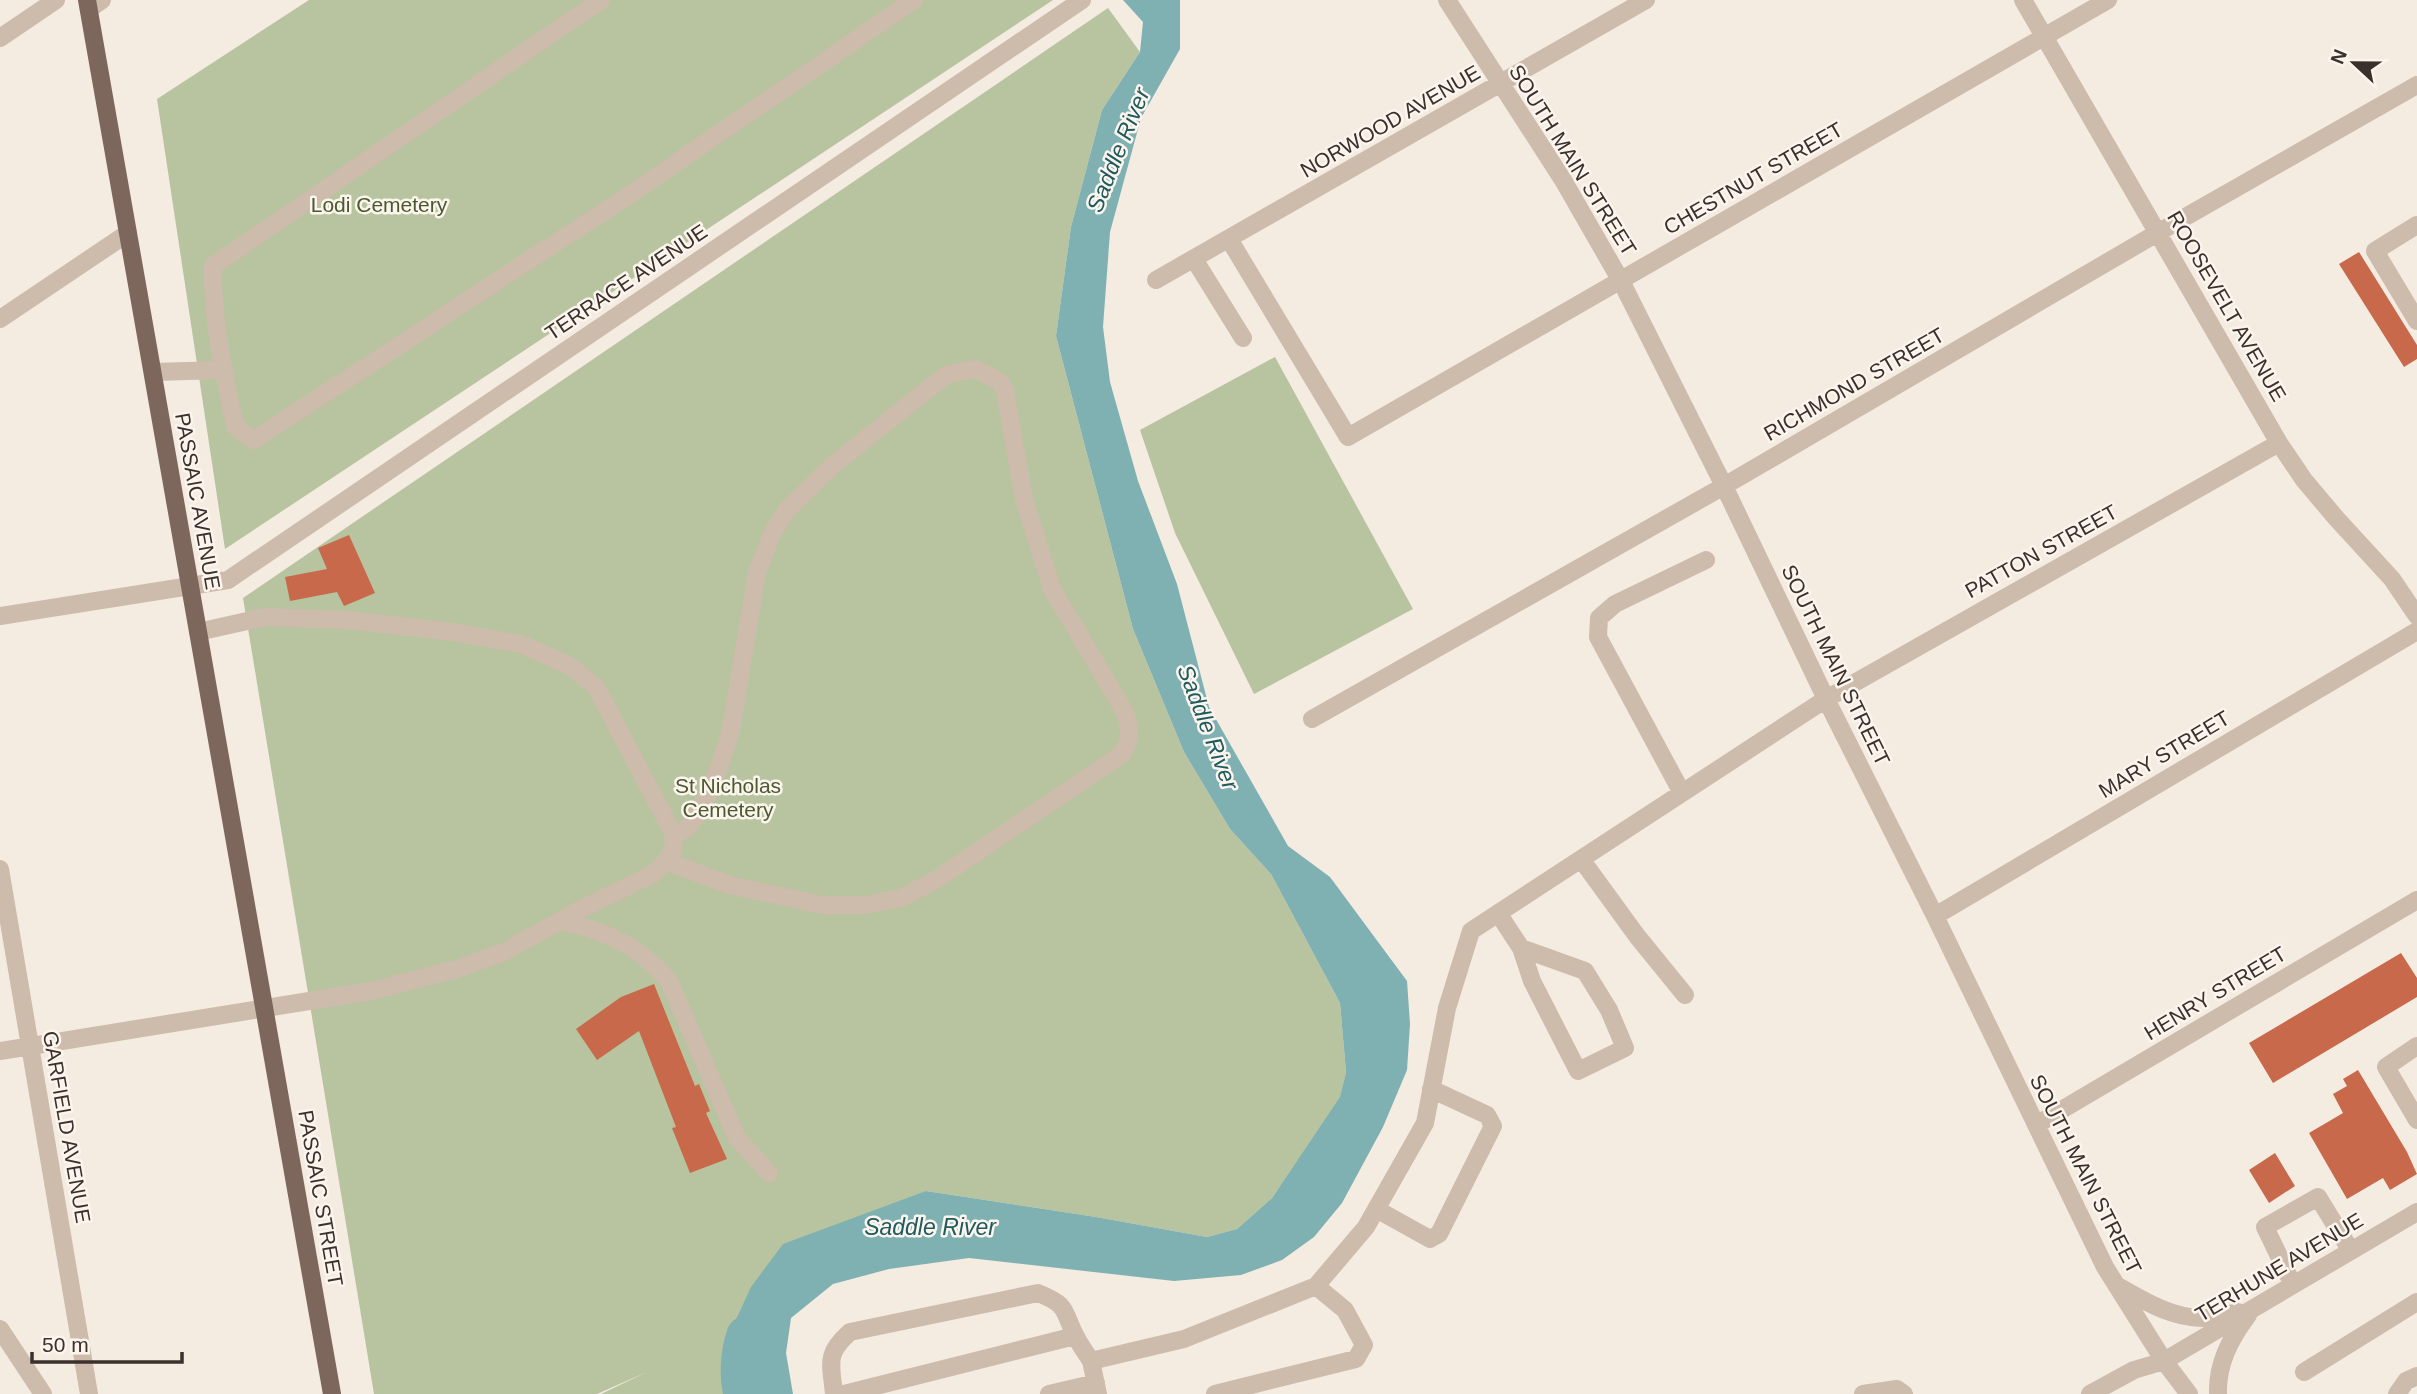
<svg xmlns="http://www.w3.org/2000/svg" width="2417" height="1394" viewBox="0 0 2417 1394" font-family="Arial,sans-serif">
  <style>
    .green { fill: #b8c4a0 }
    .water { fill: #7fb0b2 }
    .lines { fill: none; stroke-linecap: round; stroke-linejoin: round }
    .river { stroke: #7fb0b2; stroke-width: 37 }
    .building { fill: #c8694b }
    .minor { stroke: #cdbbac; stroke-width: 18 }
    .major { stroke: #7d675c; stroke-width: 18 }
    .labels { text-anchor: middle; dominant-baseline: central; stroke-width: 5; stroke-linejoin: round; paint-order: stroke }
    .street-label { font-size: 21px; fill: #3b302b; stroke: #fbf5ee }
    .park-label { font-size: 21px; fill: #4a5a2e; stroke: #fbf5ee }
    .water-label { font-size: 23px; font-style: italic; fill: #1f5a5e; stroke: #fbf5ee }
  </style>
  <rect width="100%" height="100%" fill="#f4ebe1"/>
  <path class="green" d="M309,0H1053L225,549L157,99Z
    M1108,8L1140,52L1102,110L1071,227L1056,336L1133,629L1184,752L1230,829L1271,874L1340,1003L1346,1072L1340,1098L1272,1198L1237,1229L1207,1237L1096,1217L926,1191L729,1335L742,1394H601L647,1372L597,1394H374L243,598Z
    M1275,357L1413,609L1254,694L1175,533L1140,430Z"/>
  <path class="water" d="M1123,0H1180V49L1141,118L1110,232L1103,327L1110,382L1138,481L1177,584L1209,707L1288,846L1330,877L1407,981L1410,1024L1407,1070L1383,1127L1342,1203L1314,1237L1282,1260L1241,1275L1174,1281L969,1258L889,1269L833,1284L791,1318L786,1353L793,1394H742L729,1335L751,1287L783,1244L926,1191L1096,1217L1207,1237L1237,1229L1272,1198L1340,1097L1346,1072L1340,1003L1271,874L1230,829L1184,752L1133,629L1056,336L1071,227L1102,110L1140,52L1143,22Z"/>
  <g class="lines">
    <path class="river" d="M742,1394C737,1376 739,1352 745,1335"/>
  </g>
  <path class="building" d="M2359,252L2417,345V359L2404,367L2339,264Z
    M349,535L375,593L344,606L337,592L290,601L285,577L327,569L318,548Z
    M2401,953L2417,978V997L2273,1083L2249,1043Z
    M654,984L695,1086L699,1084L710,1111L706,1113L727,1159L690,1173L672,1128L676,1127L639,1031L597,1060L576,1029L621,997Z
    M2358,1070L2407,1152L2417,1174L2390,1190L2383,1178L2347,1199L2309,1133L2343,1113L2333,1094L2347,1086L2343,1079Z
    M2275,1153L2295,1186L2269,1203L2249,1170Z"/>
  <g class="lines">
    <path class="minor" d="M601,0L213,266C212,320 224,374 235,426L254,440L635,191L914,0
      M1447,0L1563,180L1621,281L1724,486L1826,699L1935,916L2105,1267L2164,1361L2189,1394
      M2023,0L2279,443L2304,480L2336,518L2392,579L2417,616
      M89,9L102,0
      M0,38L56,0
      M2417,225L2375,251L2417,321
      M1229,239L1348,437L2108,0
      M1194,259L1243,338
      M1156,280L1646,0
      M0,319L128,233
      M153,372L223,370
      M0,616L228,580L1082,0
      M1312,719L1724,486L2159,232L2417,85
      M1682,793L1598,637L1599,618L1615,604L1706,560
      M1581,859L1637,936L1685,995
      M666,861L729,885L822,905H865L901,898L939,878L1122,754C1131,739 1130,731 1126,714L1052,589L1024,499L1005,391L1000,382L976,369L948,374L933,385L833,465L787,510L773,532L757,572L731,730C724,756 706,807 688,827C685,830 678,833 674,835
      M0,869L89,1394
      M1498,913L1521,948L1532,981L1578,1071L1625,1048L1609,1010L1585,971L1521,948
      M1935,916L2417,631
      M560,921C604,930 639,946 669,981L737,1138L769,1173
      M2417,1046L2386,1067L2417,1120
      M0,1051L371,991L456,969L504,952L583,908L653,874L666,861L673,850L674,835L596,687L570,666L521,644L453,632L348,620L265,617L198,632
      M2036,1125L2417,900
      M1376,1209L1430,1239L1439,1234L1493,1126L1487,1115L1431,1089
      M2116,1285C2142,1300 2173,1319 2205,1318C2215,1318 2227,1314 2238,1312
      M2293,1285L2265,1227L2318,1197L2351,1251
      M0,1329L43,1394
      M2304,1372L2417,1302
      M834,1394C831,1363 825,1354 850,1332L1038,1293C1070,1306 1062,1310 1076,1337C1080,1345 1086,1353 1091,1361
      M844,1394L1075,1336
      M1049,1394L1096,1383
      M1098,1394L1091,1361L1184,1339L1316,1286L1366,1227L1425,1123L1447,1008L1471,931L1826,699L2279,443
      M1215,1394L1356,1359L1364,1345L1345,1310L1316,1286
      M1863,1394L1897,1389L1904,1394
      M2090,1394L2134,1370L2164,1361L2417,1212
      M2218,1394C2217,1364 2230,1339 2248,1315
      M2397,1394L2406,1381L2417,1376"/>
    <path class="major" d="M87,0L332,1394"/>
  </g>
  <g class="labels">
    <g class="street-label">
      <text transform="translate(1390 121) rotate(-30)">NORWOOD AVENUE</text>
      <text transform="translate(1573 160) rotate(58)">SOUTH MAIN STREET</text>
      <text transform="translate(1753 178) rotate(-30)">CHESTNUT STREET</text>
      <text transform="translate(626 282) rotate(-34)">TERRACE AVENUE</text>
      <text transform="translate(2227 306) rotate(60)">ROOSEVELT AVENUE</text>
      <text transform="translate(1854 384) rotate(-30)">RICHMOND STREET</text>
      <text transform="translate(198 501) rotate(80)">PASSAIC AVENUE</text>
      <text transform="translate(2041 551) rotate(-29)">PATTON STREET</text>
      <text transform="translate(1836 665) rotate(64)">SOUTH MAIN STREET</text>
      <text transform="translate(2164 754) rotate(-31)">MARY STREET</text>
      <text transform="translate(2215 993) rotate(-31)">HENRY STREET</text>
      <text transform="translate(67 1127) rotate(80)">GARFIELD AVENUE</text>
      <text transform="translate(2086 1174) rotate(63)">SOUTH MAIN STREET</text>
      <text transform="translate(321 1198) rotate(80)">PASSAIC STREET</text>
      <text transform="translate(2279 1267) rotate(-31)">TERHUNE AVENUE</text>
    </g>
    <g class="park-label">
      <text x="379" y="204">Lodi Cemetery</text>
      <text x="728" y="785">St Nicholas<tspan x="728" dy="24">Cemetery</tspan></text>
    </g>
    <g class="water-label">
      <text transform="translate(1118 150) rotate(-68)">Saddle River</text>
      <text transform="translate(1208 727) rotate(69)">Saddle River</text>
      <text x="930" y="1227">Saddle River</text>
    </g>
  </g>
  <g transform="translate(2354 63) rotate(292)" stroke="#fbf5ee" stroke-width="5" paint-order="stroke">
  <path d="M0-5L12 26L0 18L-12 26Z" fill="#3b302b"/>
  <text y="-10" font-size="19" font-weight="bold" text-anchor="middle" fill="#3b302b">N</text>
  </g>
  <path d="M32 1352v10h150v-10" fill="none" stroke="#3b302b" stroke-width="3.5"/>
  <text x="42" y="1352" font-size="21" fill="#3b302b" stroke="#fbf5ee" stroke-width="5" paint-order="stroke">50 m</text>
</svg>
